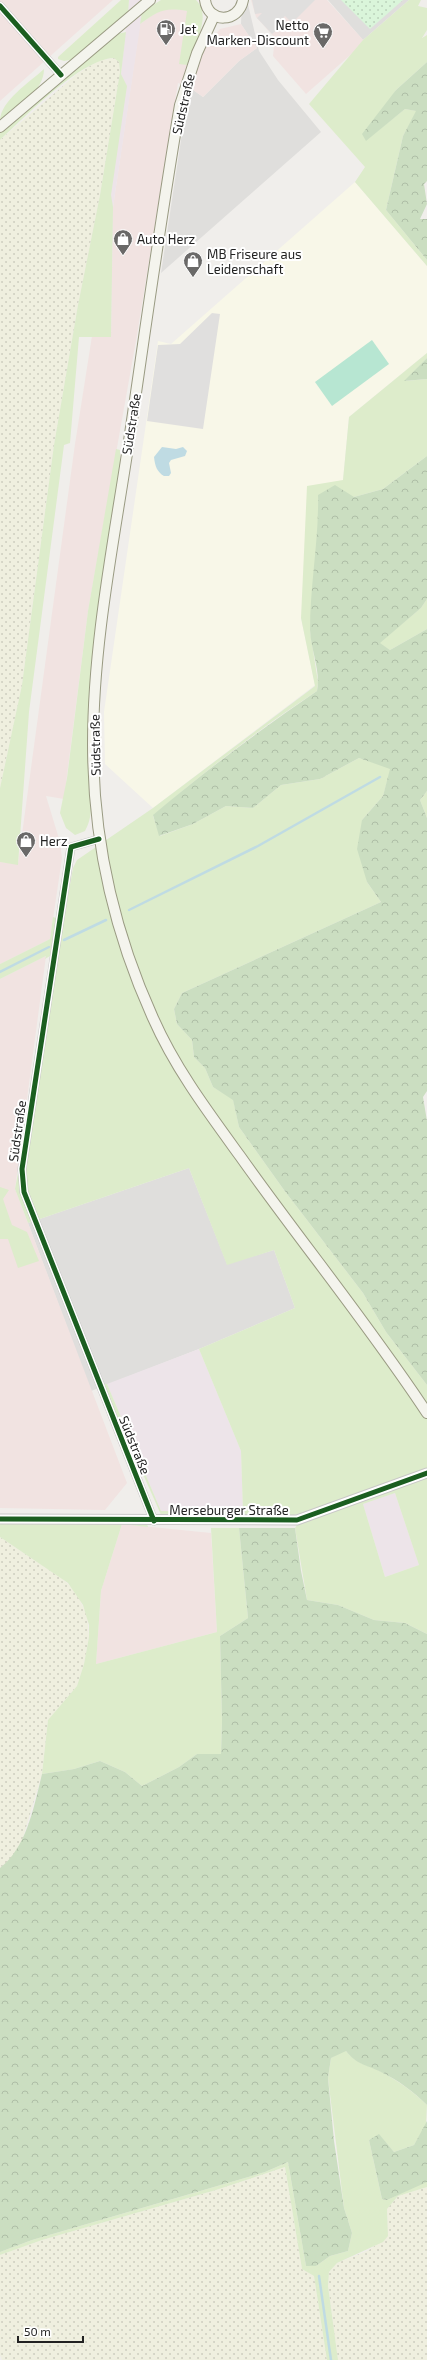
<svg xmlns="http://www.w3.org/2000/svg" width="427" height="2360" viewBox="0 0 427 2360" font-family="'Exo 2',sans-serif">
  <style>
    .residential { fill: #dfdedc }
    .commercial { fill: #f1e3e1 }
    .industrial { fill: #ede4e9 }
    .education { fill: #f8f7e8 }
    .farmland { fill: url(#farmland-dots) }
    .grass { fill: #ddeccb; fill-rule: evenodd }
    .forest { fill: url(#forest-crowns) }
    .park { fill: url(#park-dots) }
    .pitch { fill: #b7e6d2 }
    .parking { fill: #e0dfde }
    .water { fill: #bfdbe3 }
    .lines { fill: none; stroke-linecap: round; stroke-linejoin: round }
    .stream { stroke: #bfdbe3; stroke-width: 2.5 }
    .minor-casing { stroke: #c9c8c7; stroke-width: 9 }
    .tertiary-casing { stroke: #c9c8c7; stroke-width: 11 }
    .secondary-casing { stroke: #999a82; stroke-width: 12 }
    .minor { stroke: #fdfcfc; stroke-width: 7 }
    .tertiary { stroke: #fdfcfc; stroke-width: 9 }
    .secondary { stroke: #f4f4ed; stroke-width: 10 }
    .cycleway-casing { stroke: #fff; stroke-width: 8 }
    .cycleway { stroke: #1b5e20; stroke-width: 5 }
    .labels { text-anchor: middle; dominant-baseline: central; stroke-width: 4; stroke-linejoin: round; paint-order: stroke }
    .poi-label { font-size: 13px; fill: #222; stroke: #fff; text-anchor: start }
    .street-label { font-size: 13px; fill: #222; stroke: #fff }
  </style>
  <defs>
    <pattern id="farmland-dots" width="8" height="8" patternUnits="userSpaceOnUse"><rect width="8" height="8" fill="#efefdf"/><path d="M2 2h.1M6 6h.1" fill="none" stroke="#cdcdbf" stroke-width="1.8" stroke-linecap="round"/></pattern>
    <pattern id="forest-crowns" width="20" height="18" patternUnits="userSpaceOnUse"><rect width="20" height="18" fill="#cbdec1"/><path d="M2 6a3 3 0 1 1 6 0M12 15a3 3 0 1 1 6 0" fill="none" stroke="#aebea6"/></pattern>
    <pattern id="park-dots" width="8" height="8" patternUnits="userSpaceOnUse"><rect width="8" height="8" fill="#daf5da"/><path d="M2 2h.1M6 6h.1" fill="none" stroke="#bbd2bb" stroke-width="1.8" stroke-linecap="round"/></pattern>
  </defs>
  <rect width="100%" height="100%" fill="#f0eeeb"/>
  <path class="residential" d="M242,0H247L259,51L278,80L321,132L161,273L189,87L203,97L239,61L257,48L241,24Z
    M328,0H409L363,40Z
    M189,1168L227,1264L274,1250L295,1308L199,1349L91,1391L28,1223Z"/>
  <path class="commercial" d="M0,0H113L0,101Z
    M251,0H327L365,42L306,94L273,56L275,38L256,17Z
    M171,8L187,11L193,24L214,36L220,29L241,24L257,48L239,61L203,97L189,87L178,83L137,335L88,611L64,799L46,796L60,842L62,858L50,939L0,964V862L18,864L75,444L92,336L111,337L113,207L140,24L161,9Z
    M46,956L15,1189L127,1483L105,1510L0,1508V979Z
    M122,1524L211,1533L217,1632L96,1664L101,1591Z"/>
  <path class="industrial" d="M129,0H144L113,207L111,337L102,198L121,74Z
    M199,1349L241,1451L243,1512L161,1511L107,1384Z
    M395,1493L419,1565L385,1577L363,1504Z"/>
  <path class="education" d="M355,182L427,266V353L349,417L343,480L301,618L315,685L153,808L105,764L104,712L158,341L171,344Z"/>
  <path class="farmland" d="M114,58L119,62L120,72L100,195L78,305L54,445L22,685L0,788V140L77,74L98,61Z
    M0,1537L61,1578L74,1589L87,1614L89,1637L84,1664L77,1686L48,1720L42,1774L22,1841L14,1856L0,1868Z
    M285,2167L302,2269L314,2276L327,2360H2L0,2355V2255L42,2240L216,2190Z
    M427,2187V2360H338L328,2286L329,2272L337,2263L369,2250L388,2236L387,2209L398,2196Z"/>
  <path class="grass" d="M121,0H129L128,14L75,59L64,61L58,59V57Z
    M161,0H196C213,16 193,47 187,65L179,64L187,11C163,7 159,11 140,24L142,12Z
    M409,0H421L418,6L427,8V30L422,38L427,35V62L396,90L366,140L405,109L417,111L403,136L386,210L427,260V266L355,182L365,167L309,104L363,40Z
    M126,32L121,74L127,86L111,195L113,207L111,337H79L70,443L64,445L29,712L18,865L0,862V788L22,685L54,445L78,305L100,195L120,72L119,62L114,58C81,59 25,117 0,140V133L117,34Z
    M44,69C44,92 16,108 0,121C0,101 30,82 44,69Z
    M427,353V358L405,381L427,379V456L383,489L354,497L318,495L319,530L310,631L318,682L317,691C259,729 205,771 153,816L160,836L193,824L226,806L253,808L281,785L320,779L359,758L391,768L383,796L362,820L367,882L381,902L182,993L174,1009L177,1024L192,1040L194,1057L205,1068L213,1087L233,1099L239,1127L284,1190L363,1293L386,1332L427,1385V1634L405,1623L374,1620L338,1605L307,1600L295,1528L305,1512L287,1517H162L103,1384H107L161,1511L243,1512L241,1451L199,1349L295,1308L274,1250L227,1265L189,1168L28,1223L15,1189L73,868L77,860L153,808L315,686L301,618L307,486L343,480L349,417ZM395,1493L419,1565L385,1577L363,1504Z
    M116,449L120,450V466C105,564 88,660 88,759C88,781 97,811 85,831L75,835L66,828L60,813L67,778L88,611Z
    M427,599V629L390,650L379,643L421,608Z
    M427,791V818L420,800Z
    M53,917L56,918L50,956L45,959L46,956L0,979V964L50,939Z
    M0,1187L9,1190L3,1199L12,1225L27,1232L39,1261L18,1268L8,1239H0Z
    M0,1522H122L147,1524L148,1527L122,1524L101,1591L96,1664L217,1632L211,1528H239L248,1618L220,1636L222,1721L221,1754H197L179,1767L142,1786L125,1772L100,1761L74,1769L42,1774L48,1720L77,1686L84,1664L89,1637V1625L83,1605L68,1583L0,1537Z
    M345,2050C359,2066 365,2063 382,2072C398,2081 414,2092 427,2105L426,2125L414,2145L394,2152L379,2135L369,2140L382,2199L387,2200L424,2182H427V2187L398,2196L387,2209L388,2236L383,2242L337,2263L329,2272L328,2286L338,2360H327L314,2276L302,2269L285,2167L216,2190L42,2240L0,2255V2252L32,2240L265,2172L288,2162L306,2266H316L330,2256L348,2251L352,2233L344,2208L328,2078L331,2058Z"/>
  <path class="forest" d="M427,62V181L424,184L427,204L420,219H427V260L386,210L403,136L416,111L405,109L366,141L362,134L396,90Z
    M427,358V379L404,381Z
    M427,456V599L421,608L380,643L390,650L427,629V791L420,800L427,818V1091L423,1097L427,1121V1385L386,1332L363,1293L284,1190L239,1127L233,1100L213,1087L205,1068L194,1057L192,1040L177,1024L174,1009L182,993L381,902L367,882L357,849L362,820L383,796L390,769L359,758L320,779L281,785L253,808L226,806L193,824L159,836L153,815C205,771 260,730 317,691C321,671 311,651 310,630C310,585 319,540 318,495L335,485L354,497L383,489Z
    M239,1528H295L301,1571L307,1600L338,1605L374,1620L405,1623L427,1634V2105C414,2092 398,2080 381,2072C365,2064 357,2065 346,2051L331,2058L328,2078L334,2141L344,2208L352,2233L348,2251L330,2256L316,2266H306L288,2162L265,2172L32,2240L0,2252V1868C27,1847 34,1806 42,1774L74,1769L100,1761L125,1772L142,1786L179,1767L197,1754H221L222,1721L220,1636L248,1618Z
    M427,2121V2182L387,2200L382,2199L369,2140L379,2134L394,2152L414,2145Z"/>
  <path class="park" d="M341,0H403L370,29Z"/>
  <path class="pitch" d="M372,340L389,364L332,406L315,382Z"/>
  <path class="parking" d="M252,0H315L292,23L285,16L281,20L284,24L272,34L257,18L262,13L255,14Z
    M212,313L220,314L203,429L147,421L158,345L180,344Z"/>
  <path class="water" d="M162,447L176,449L183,447L187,451L185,456L171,460L169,463L171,473L169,476H164C157,472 155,466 154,457Z"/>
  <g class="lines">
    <path class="stream" d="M129,910L258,846L380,777
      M64,940L106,920
      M0,972L49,947
      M319,2276L331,2360"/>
    <defs>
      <path id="minor" d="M0,6L61,75
        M99,839L71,847L22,1169L24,1192L154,1521"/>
      <path id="tertiary" d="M0,1519L297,1520L427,1473"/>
      <path id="secondary" d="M205,0C208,24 239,23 243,0
        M214,16L197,53L180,105C161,215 146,325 130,434C115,536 93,640 93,744C93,838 114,932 153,1018C175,1068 208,1112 240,1156C301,1242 369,1325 427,1413
        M0,127L150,0"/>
    </defs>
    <use href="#minor" class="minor-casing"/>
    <use href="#tertiary" class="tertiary-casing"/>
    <use href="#secondary" class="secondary-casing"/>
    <use href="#minor" class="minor"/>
    <use href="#tertiary" class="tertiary"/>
    <use href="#secondary" class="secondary"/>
    <defs>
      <path id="cycleway" d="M0,6L61,75
        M99,839L71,847L22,1169L24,1192L154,1521
        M0,1519L297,1520L427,1473"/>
    </defs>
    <use href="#cycleway" class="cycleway-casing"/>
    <use href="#cycleway" class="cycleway"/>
  </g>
  <defs>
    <symbol id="fuel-pin" viewBox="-11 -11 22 30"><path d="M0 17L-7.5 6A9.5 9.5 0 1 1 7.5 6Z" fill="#6a6968" stroke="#fff"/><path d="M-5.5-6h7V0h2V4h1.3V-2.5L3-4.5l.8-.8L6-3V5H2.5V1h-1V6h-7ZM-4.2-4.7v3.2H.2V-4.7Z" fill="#fff"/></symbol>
    <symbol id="supermarket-pin" viewBox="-11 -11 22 30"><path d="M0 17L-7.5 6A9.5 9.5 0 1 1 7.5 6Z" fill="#6a6968" stroke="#fff"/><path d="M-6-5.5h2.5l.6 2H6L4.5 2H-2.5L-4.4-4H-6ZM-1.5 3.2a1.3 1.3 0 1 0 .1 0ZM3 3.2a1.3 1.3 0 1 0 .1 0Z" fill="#fff"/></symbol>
    <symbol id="shop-pin" viewBox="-11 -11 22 30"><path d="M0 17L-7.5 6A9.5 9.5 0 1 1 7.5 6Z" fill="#6a6968" stroke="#fff"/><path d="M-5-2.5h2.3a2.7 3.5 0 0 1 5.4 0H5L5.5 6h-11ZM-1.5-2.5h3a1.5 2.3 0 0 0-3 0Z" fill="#fff"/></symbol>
  </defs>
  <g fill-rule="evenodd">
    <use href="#fuel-pin" x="155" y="18" width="22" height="30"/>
    <use href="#supermarket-pin" x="312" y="21" width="22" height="30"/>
    <use href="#shop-pin" x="112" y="228" width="22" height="30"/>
    <use href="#shop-pin" x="182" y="250" width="22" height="30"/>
    <use href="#shop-pin" x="15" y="830" width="22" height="30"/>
  </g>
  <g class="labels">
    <g class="poi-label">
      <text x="309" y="25" text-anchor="end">Netto<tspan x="309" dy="15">Marken-Discount</tspan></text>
      <text x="180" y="29">Jet</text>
      <text x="137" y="239">Auto Herz</text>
      <text x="207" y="254">MB Friseure aus<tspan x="207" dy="15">Leidenschaft</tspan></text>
      <text x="40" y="841">Herz</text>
    </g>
    <g class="street-label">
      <text transform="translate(183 104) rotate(-77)">Südstraße</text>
      <text transform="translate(131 424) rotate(-81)">Südstraße</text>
      <text transform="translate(95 745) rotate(-91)">Südstraße</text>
      <text transform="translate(17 1131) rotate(-82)">Südstraße</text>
      <text transform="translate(135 1445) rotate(68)">Südstraße</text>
      <text x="229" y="1510">Merseburger Straße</text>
    </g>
  </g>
  <path d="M18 2336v6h65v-6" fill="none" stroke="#222222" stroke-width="2"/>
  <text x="24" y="2336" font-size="12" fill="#222222" stroke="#ffffff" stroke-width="3" paint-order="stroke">50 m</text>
</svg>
